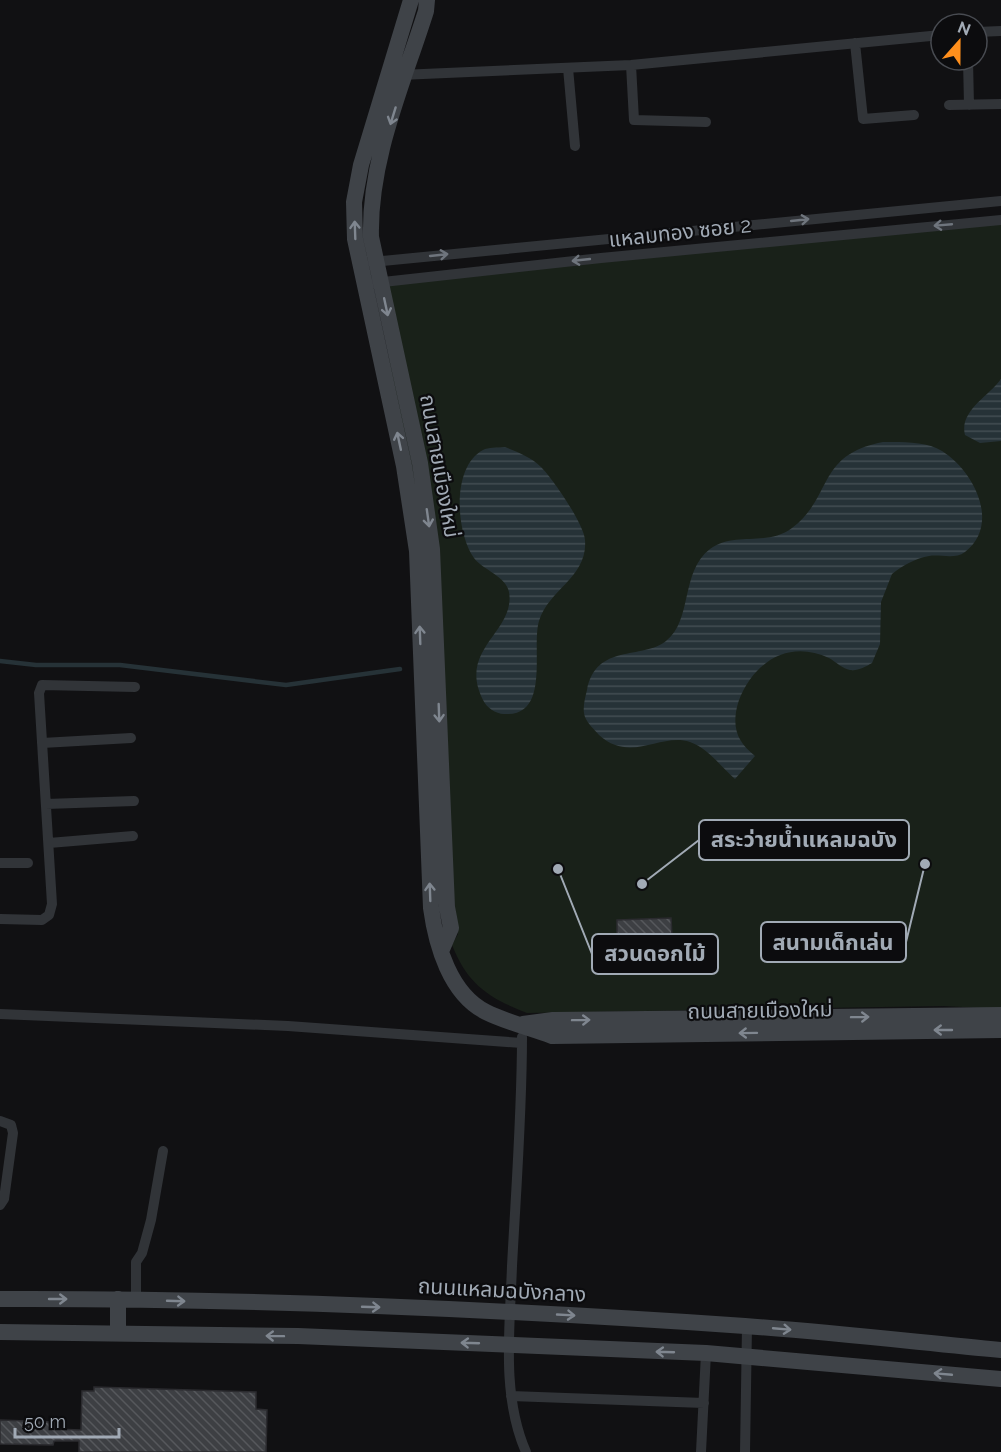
<svg xmlns="http://www.w3.org/2000/svg" width="1001" height="1452" viewBox="0 0 1001 1452" font-family="Raleway,'Noto Sans Thai',sans-serif">
  <style>
    .green { fill: #192119 }
    .water { fill: url(#water-rules) }
    .lines { fill: none; stroke-linecap: round; stroke-linejoin: round }
    .stream { stroke: #263237; stroke-width: 4.5 }
    .building { fill: url(#building-back-hatch); stroke: #2b2b2f; stroke-width: 1.5 }
    .street { stroke: #313438; stroke-width: 10 }
    .secondary { stroke: #3f4348; stroke-width: 16 }
    .oneway { stroke: #7f868f }
    .oneway2 { stroke: #6f757d }
    .labels { text-anchor: middle; dominant-baseline: central; stroke-width: 4.5; stroke-linejoin: round; paint-order: stroke }
    .street-label { font-size: 21px; fill: #a1aab5; stroke: #0c0c0e }
    .leader { fill: none; stroke: #a1aab5; stroke-width: 2 }
    .callout-dot { fill: #a1aab5; stroke: #0c0c0e; stroke-width: 2 }
    .callout { fill: #0c0c0e; stroke: #a1aab5; stroke-width: 2 }
    .callout-label { font-size: 22px; text-anchor: middle; font-weight: bold; fill: #a1aab5 }
  </style>
  <defs>
    <pattern id="water-rules" width="6" height="5" patternUnits="userSpaceOnUse" patternTransform="scale(1.5)"><rect width="6" height="5" fill="#263237"/><path d="M0 2.5h6" fill="none" stroke="#424d52"/></pattern>
    <pattern id="building-back-hatch" width="6" height="6" patternUnits="userSpaceOnUse" patternTransform="scale(1.5)"><rect width="6" height="6" fill="#3d3f43"/><path d="M-1 5l2 2M0 0l6 6M5-1l2 2" fill="none" stroke="#56585c"/></pattern>
  </defs>
  <rect width="100%" height="100%" fill="#111113"/>
  <path class="green" d="M1001,221V1009L943,1006L527,1013C489,998 468,985 452,945L458,934L380,282Z"/>
  <path class="water" d="M1001,379V441L980,443L965,435C959,411 988,397 1001,379Z
    M883,442C901,442 926,441 942,451C974,471 1001,524 965,552C954,560 941,554 929,556C916,558 902,566 892,574L881,602L880,644L872,663C865,667 858,671 850,670C843,669 836,662 829,658C803,646 777,650 757,671C747,681 738,698 736,712C733,732 740,744 755,756L735,779C721,767 708,748 690,742C661,732 631,764 599,735C594,729 588,724 585,717C582,709 585,698 587,690C596,643 642,660 666,641C693,620 680,572 710,549C735,531 767,547 792,528C834,496 816,455 883,442Z
    M505,447C517,452 531,457 541,467C553,479 584,524 585,540C588,577 549,589 539,621C531,648 551,717 504,714C496,714 486,707 483,700C457,649 516,632 509,592C506,576 483,570 474,558C456,533 451,467 483,450C488,447 498,448 505,447Z"/>
  <g class="lines">
    <path class="stream" d="M0,661L36,665H120L286,685L400,669"/>
  </g>
  <path class="building" d="M671,918L672,936L617,937V920Z
    M94,1387L256,1392V1409L267,1410L266,1452H79V1441H54L53,1445L0,1444V1420L54,1422V1429L81,1430L82,1391H94Z"/>
  <g class="lines">
    <path class="street" d="M977,32L1001,31
      M855,43L863,119L914,115
      M968,60L969,105
      M631,65L634,120L706,122
      M568,68L575,146
      M400,75L631,65L941,35
      M949,105L1001,104
      M372,262L1001,201
      M374,283L601,258L1001,220
      M42,743L131,738
      M46,804L134,801
      M49,843L133,836
      M0,863H28
      M0,919L42,920L49,915L52,904L39,693L42,685L135,687
      M0,1014L288,1026L522,1043
      M522,1037C522,1113 516,1190 512,1266C510,1327 501,1395 526,1452
      M0,1121L11,1125L13,1133L4,1199L0,1205
      M136,1299V1262L142,1253L151,1220L163,1151
      M511,1396L704,1403
      M701,1452L706,1353
      M745,1452L747,1326"/>
    <path class="secondary" d="M411,0L361,165L354,202L355,239L404,466L417,551L431,908C436,945 450,994 486,1012C506,1022 531,1028 552,1036L1001,1030
      M427,0L426,11C403,84 369,159 371,237L420,463L432,549L447,907L451,928L442,949
      M523,1024L553,1020L1001,1015
      M0,1299C248,1298 497,1309 745,1326C831,1332 916,1342 1001,1350
      M118,1299V1332
      M0,1332L298,1336L706,1353L1001,1379"/>
  </g>
  <defs><path id="oneway-shaft" d="M-6 0H5M1.5-3L5.5 0L1.5 3" fill="none" stroke-width="1.6" stroke-linecap="round" stroke-linejoin="round" transform="scale(1.5)"/></defs>
  <g class="oneway">
    <use href="#oneway-shaft" transform="translate(393 116) rotate(107)"/>
    <use href="#oneway-shaft" transform="translate(355 230) rotate(-92)"/>
    <use href="#oneway-shaft" transform="translate(386 307) rotate(78)"/>
    <use href="#oneway-shaft" transform="translate(399 441) rotate(-102)"/>
    <use href="#oneway-shaft" transform="translate(428 518) rotate(82)"/>
    <use href="#oneway-shaft" transform="translate(420 635) rotate(-92)"/>
    <use href="#oneway-shaft" transform="translate(439 713) rotate(88)"/>
    <use href="#oneway-shaft" transform="translate(430 892) rotate(-92)"/>
    <use href="#oneway-shaft" transform="translate(860 1017) rotate(-1)"/>
    <use href="#oneway-shaft" transform="translate(581 1020) rotate(-1)"/>
    <use href="#oneway-shaft" transform="translate(943 1030) rotate(180)"/>
    <use href="#oneway-shaft" transform="translate(748 1033) rotate(179)"/>
    <use href="#oneway-shaft" transform="translate(58 1299)"/>
    <use href="#oneway-shaft" transform="translate(176 1301) rotate(2)"/>
    <use href="#oneway-shaft" transform="translate(371 1307) rotate(2)"/>
    <use href="#oneway-shaft" transform="translate(566 1315) rotate(3)"/>
    <use href="#oneway-shaft" transform="translate(782 1329) rotate(5)"/>
    <use href="#oneway-shaft" transform="translate(275 1336) rotate(-179)"/>
    <use href="#oneway-shaft" transform="translate(470 1343) rotate(-178)"/>
    <use href="#oneway-shaft" transform="translate(665 1352) rotate(-178)"/>
    <use href="#oneway-shaft" transform="translate(943 1374) rotate(-175)"/>
  </g>
  <g class="oneway2">
    <use href="#oneway-shaft" transform="translate(800 220) rotate(-6)"/>
    <use href="#oneway-shaft" transform="translate(943 225) rotate(175)"/>
    <use href="#oneway-shaft" transform="translate(439 255) rotate(-6)"/>
    <use href="#oneway-shaft" transform="translate(581 260) rotate(174)"/>
  </g>
  <g class="labels">
    <g class="street-label">
      <text transform="translate(680 232) rotate(-6)">แหลมทอง ซอย 2</text>
      <text transform="translate(440 466) rotate(80)">ถนนสายเมืองใหม่</text>
      <text transform="translate(760 1010) rotate(-1)">ถนนสายเมืองใหม่</text>
      <text transform="translate(502 1290) rotate(3)">ถนนแหลมฉบังกลาง</text>
    </g>
  </g>
  <path class="leader" d="M642 884L699 840M925 864L906 942M558 869L592 954"/>
  <g class="callout-dot">
    <circle cx="642" cy="884" r="6"/>
    <circle cx="925" cy="864" r="6"/>
    <circle cx="558" cy="869" r="6"/>
  </g>
  <g class="callout">
    <rect x="699" y="820" width="210" height="40" rx="6"/>
    <rect x="761" y="922" width="145" height="40" rx="6"/>
    <rect x="592" y="934" width="126" height="40" rx="6"/>
  </g>
  <g class="callout-label">
    <text x="804" y="847">สระว่ายน้ำแหลมฉบัง</text>
    <text x="833" y="950">สนามเด็กเล่น</text>
    <text x="655" y="961">สวนดอกไม้</text>
  </g>
  <g transform="translate(959 42) rotate(21)"><circle r="28" fill="#0c0c0e" stroke="#484b51" stroke-width="1.5"/>
  <path d="M0-4.5L10 22L0 15L-10 22Z" fill="#ff8f1c"/>
  <text y="-9" font-size="16" font-weight="bold" text-anchor="middle" fill="#a1aab5">N</text>
  </g>
  <path d="M15 1428v9h104v-9" fill="none" stroke="#a1aab5" stroke-width="3"/>
  <text x="24" y="1428" font-size="18" fill="#a1aab5" stroke="#0c0c0e" stroke-width="4.5" paint-order="stroke">50 m</text>
</svg>
